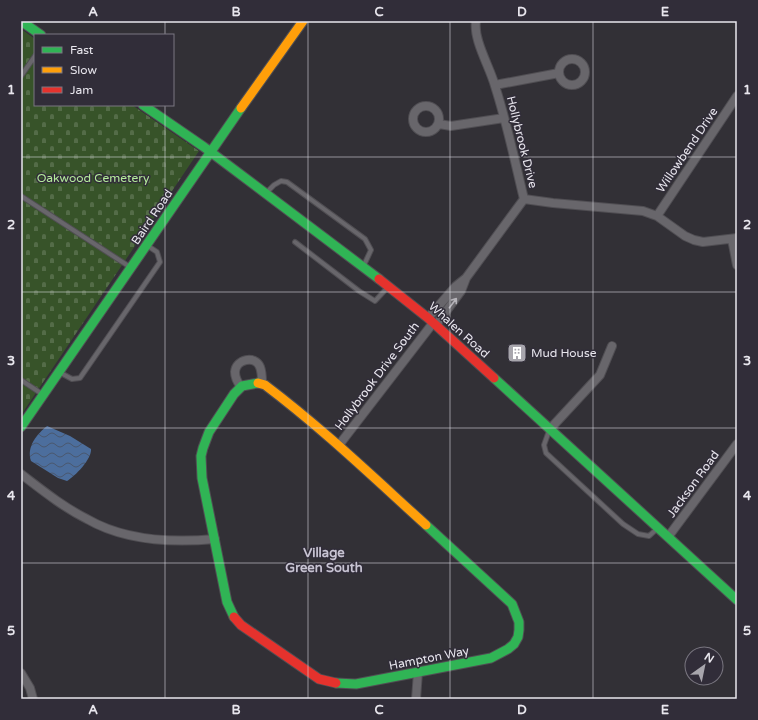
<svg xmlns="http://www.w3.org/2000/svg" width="758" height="720" viewBox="0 0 758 720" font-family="'Varela Round',sans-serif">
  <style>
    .cemetery { fill: url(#cemetery-stones) }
    .water { fill: url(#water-waves) }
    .building { fill: #504752; stroke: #646266 }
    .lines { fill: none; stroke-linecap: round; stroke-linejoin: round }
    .lane-casing { stroke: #504e53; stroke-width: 6 }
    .street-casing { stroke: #504e53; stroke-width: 10 }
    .fast-casing { stroke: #504e53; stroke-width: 11 }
    .slow-casing { stroke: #504e53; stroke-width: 11 }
    .jam-casing { stroke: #504e53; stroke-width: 11 }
    .lane { stroke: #68666b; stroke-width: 4 }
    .street { stroke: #68666b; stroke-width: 8 }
    .fast { stroke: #30b455; stroke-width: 9 }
    .slow { stroke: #ff9f0a; stroke-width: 9 }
    .jam { stroke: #e5322d; stroke-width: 9 }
    .oneway { stroke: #b5b3b9 }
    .grid { fill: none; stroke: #e8e6ed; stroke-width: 1; stroke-opacity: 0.55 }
    .labels { text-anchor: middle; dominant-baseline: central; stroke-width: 3; stroke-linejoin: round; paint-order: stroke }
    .street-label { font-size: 12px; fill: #e8e6ed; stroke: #312d39 }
    .park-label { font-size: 12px; fill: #b4eb9b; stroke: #312d39 }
    .poi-label { font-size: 12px; fill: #e8e6ed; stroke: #312d39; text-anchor: start }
    .neighbourhood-label { font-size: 13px; font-weight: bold; fill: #c8c4d3; stroke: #312d39 }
    .neatline { fill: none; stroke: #e8e6ed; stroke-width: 1.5 }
    .grid-label { font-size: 13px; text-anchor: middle; font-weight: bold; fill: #e8e6ed }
  </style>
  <defs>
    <pattern id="cemetery-stones" width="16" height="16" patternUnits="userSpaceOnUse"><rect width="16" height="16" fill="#375329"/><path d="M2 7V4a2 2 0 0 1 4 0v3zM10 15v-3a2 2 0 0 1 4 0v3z" fill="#546c48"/></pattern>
    <pattern id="water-waves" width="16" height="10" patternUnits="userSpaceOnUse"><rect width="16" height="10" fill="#4c6e9d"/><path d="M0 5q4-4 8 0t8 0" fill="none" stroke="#49576e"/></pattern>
  </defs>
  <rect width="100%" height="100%" fill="#323036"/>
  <path class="cemetery" d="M21,29L35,39V105H132L199,151L21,415Z"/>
  <path class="water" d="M47,426L70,436L91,449C92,459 75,476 67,481L58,478L31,461C26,447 37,434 47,426Z"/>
  <path class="building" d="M518,345L525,351L516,361L509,355Z"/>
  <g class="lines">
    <defs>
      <path id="lane" d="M21,76L35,56
        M266,193L274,185L281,181L287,182L365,239L371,250L364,265
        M21,196L130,267
        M295,242L359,291L375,301L388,287
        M59,372L72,379L80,378L160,262L157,252L148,246
        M21,380L42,394
        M549,431L544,445L546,453L623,524L638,534L649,536L658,528"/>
      <path id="street" d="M559 72a13 13 0 1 1 26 0a13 13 0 1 1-26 0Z
        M495,85L559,73
        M413 119a13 13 0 1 1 26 0a13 13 0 1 1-26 0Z
        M439,124L451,126L504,118
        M524,199L553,203L643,211L657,216L685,236L694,240L703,242L737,238
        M657,216L737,96
        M732,239L737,265
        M428,318L456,286L466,278
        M436,325L461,291L466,278L524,199C515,162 507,123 495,86C490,67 473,40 476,21
        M241,387C238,383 235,378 235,372C236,359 255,355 260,367C262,372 262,378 262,383
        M550,429L600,375L612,346
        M339,445L433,323
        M21,474C42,490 63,507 87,519C125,541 172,543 215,539
        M668,537L737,444
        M21,673L30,688L33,699
        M416,699L418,672"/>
      <path id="fast" d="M21,21L41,35
        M143,105L204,147L379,279
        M494,378L737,600
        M21,427L241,108
        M234,617L227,602L202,478L201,456L203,448L209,432L234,394L242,386L258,383
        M336,683L356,684L491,658L508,649L514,644L518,637L519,630V622L512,604L426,525"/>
      <path id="slow" d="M241,108L303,21
        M258,383L265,385C322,428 373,477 426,525"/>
      <path id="jam" d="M379,279L428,318L494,378
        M234,617L241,625L319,679L336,683"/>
    </defs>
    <use href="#lane" class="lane-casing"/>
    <use href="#street" class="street-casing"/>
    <use href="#fast" class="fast-casing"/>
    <use href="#slow" class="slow-casing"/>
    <use href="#jam" class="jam-casing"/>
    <use href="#lane" class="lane"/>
    <use href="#street" class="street"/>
    <use href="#fast" class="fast"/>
    <use href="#slow" class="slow"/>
    <use href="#jam" class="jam"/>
  </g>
  <defs><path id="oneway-shaft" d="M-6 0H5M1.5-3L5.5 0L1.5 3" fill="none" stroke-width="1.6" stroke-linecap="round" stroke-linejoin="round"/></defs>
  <use class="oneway" href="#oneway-shaft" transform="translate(453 303) rotate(-53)"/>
  <path class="grid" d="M165,21V35M308,21V699M450,21V699M593,21V699M165,105V699M21,157H737M21,292H737M21,428H737M21,563H737"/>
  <defs>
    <symbol id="building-square" viewBox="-11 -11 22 22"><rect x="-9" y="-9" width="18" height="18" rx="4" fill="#a8a6ad" stroke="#312d39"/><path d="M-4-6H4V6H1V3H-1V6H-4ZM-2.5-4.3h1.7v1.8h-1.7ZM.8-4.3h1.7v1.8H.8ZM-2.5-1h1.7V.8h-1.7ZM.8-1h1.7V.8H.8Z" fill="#fff"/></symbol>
  </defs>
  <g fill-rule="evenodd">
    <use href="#building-square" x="506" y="342" width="22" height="22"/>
  </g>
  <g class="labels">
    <g class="street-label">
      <text transform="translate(522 142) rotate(76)">Hollybrook Drive</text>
      <text transform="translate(687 150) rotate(-56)">Willowbend Drive</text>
      <text transform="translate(152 217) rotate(-56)">Baird Road</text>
      <text transform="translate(459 330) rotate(42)">Whalen Road</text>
      <text transform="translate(377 376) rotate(-53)">Hollybrook Drive South</text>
      <text transform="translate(693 484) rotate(-54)">Jackson Road</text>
      <text transform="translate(429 658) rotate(-11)">Hampton Way</text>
    </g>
    <g class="park-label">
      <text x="93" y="178">Oakwood Cemetery</text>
    </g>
    <g class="poi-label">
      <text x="531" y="353">Mud House</text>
    </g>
    <g class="neighbourhood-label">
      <text x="324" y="553">Village<tspan x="324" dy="15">Green South</tspan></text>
    </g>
  </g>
  <rect width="758" height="720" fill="none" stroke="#312d39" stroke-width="44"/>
  <rect x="34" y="34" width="140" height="72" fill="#312d39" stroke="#7a7781"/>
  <rect x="42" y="47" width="20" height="6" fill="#30b455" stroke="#7a7781"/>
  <text x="70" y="54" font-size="12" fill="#e8e6ed">Fast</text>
  <rect x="42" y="67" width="20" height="6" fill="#ff9f0a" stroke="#7a7781"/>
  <text x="70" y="74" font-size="12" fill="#e8e6ed">Slow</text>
  <rect x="42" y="87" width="20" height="6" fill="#e5322d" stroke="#7a7781"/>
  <text x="70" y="94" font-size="12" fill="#e8e6ed">Jam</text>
  <g transform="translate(704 666) rotate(33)"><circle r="19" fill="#312d39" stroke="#7a7781"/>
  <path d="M0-3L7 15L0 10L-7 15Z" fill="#a8a6ad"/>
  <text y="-6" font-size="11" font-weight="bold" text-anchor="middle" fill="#e8e6ed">N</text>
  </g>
  <rect x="22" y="22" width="714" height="676" class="neatline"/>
  <g class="grid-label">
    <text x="93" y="16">A</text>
    <text x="236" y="16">B</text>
    <text x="379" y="16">C</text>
    <text x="522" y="16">D</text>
    <text x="665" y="16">E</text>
    <text x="11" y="94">1</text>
    <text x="747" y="94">1</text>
    <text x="11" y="229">2</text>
    <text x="747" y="229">2</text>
    <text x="11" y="365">3</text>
    <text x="747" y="365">3</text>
    <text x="11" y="500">4</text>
    <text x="747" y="500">4</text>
    <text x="11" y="635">5</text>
    <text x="747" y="635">5</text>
    <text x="93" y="714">A</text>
    <text x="236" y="714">B</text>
    <text x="379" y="714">C</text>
    <text x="522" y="714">D</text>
    <text x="665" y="714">E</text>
  </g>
</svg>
